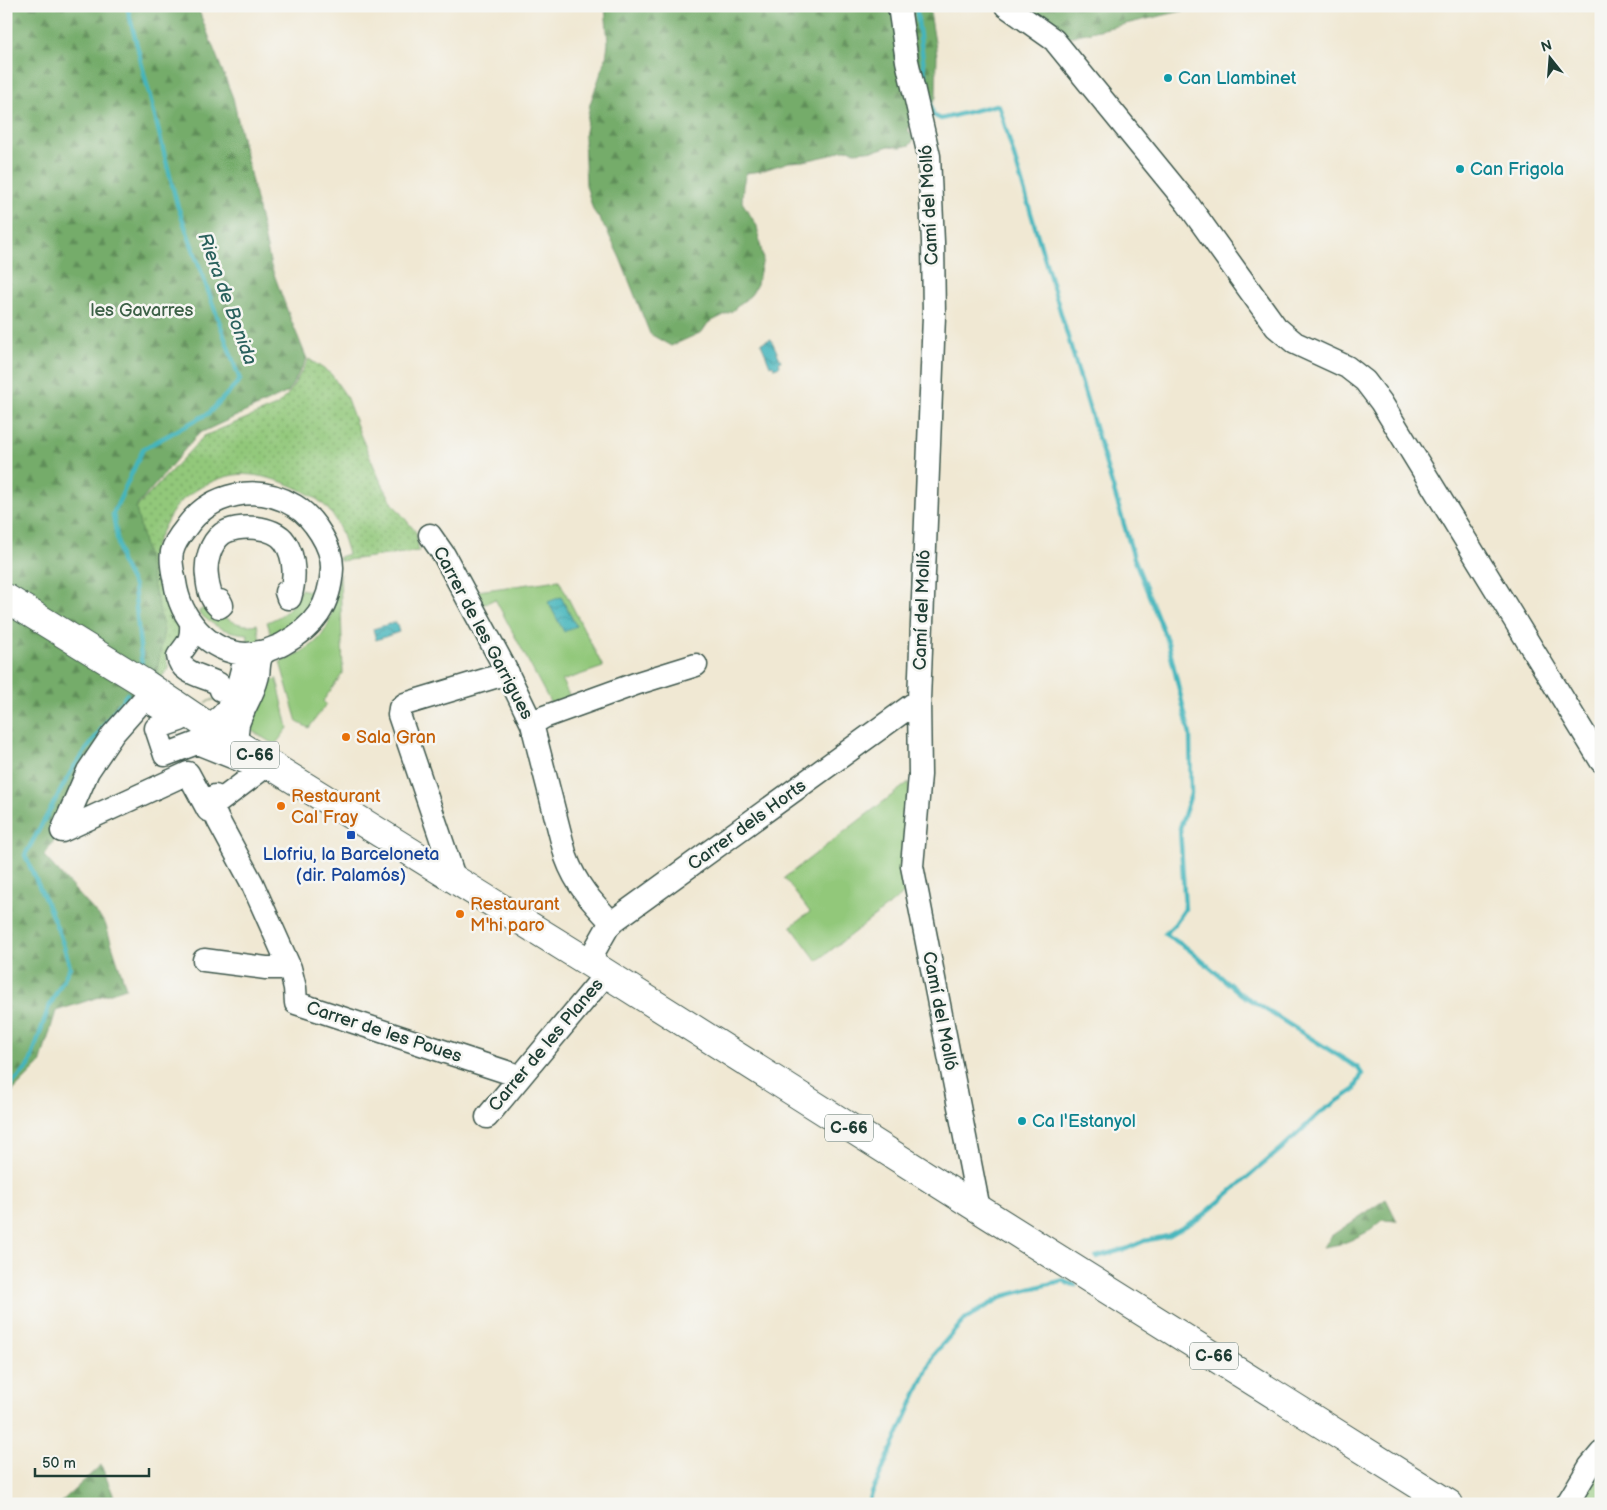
<svg xmlns="http://www.w3.org/2000/svg" width="1607" height="1510" viewBox="0 0 1607 1510" font-family="'Balsamiq Sans',sans-serif">
  <style>
    .green { fill: #92c87a; stroke: #588257 }
    .forest { fill: url(#forest-firs); stroke: #4a744f }
    .park { fill: url(#park-dots); stroke: #588257 }
    .water { fill: url(#water-waves); stroke: #327978 }
    .lines { fill: none; stroke-linecap: round; stroke-linejoin: round }
    .stream { stroke: #45b5bc; stroke-width: 4.5 }
    .minor-casing { stroke: #3e574c; stroke-width: 25 }
    .major-casing { stroke: #3e574c; stroke-width: 30 }
    .minor { stroke: #fff; stroke-width: 22 }
    .major { stroke: #fff; stroke-width: 28 }
    .culture-dot { fill: #0f9aa8; stroke: #f6f6f2; stroke-width: 2 }
    .food-dot { fill: #e8710a; stroke: #f6f6f2; stroke-width: 2 }
    .transit-dot { fill: #1a4fb4; stroke: #f6f6f2; stroke-width: 2 }
    .labels { text-anchor: middle; dominant-baseline: central; stroke-width: 5; stroke-linejoin: round; paint-order: stroke }
    .shield { fill: #f6f6f2; stroke: #60746d; stroke-width: 1 }
    .shield-label { font-size: 16px; font-weight: bold; fill: #1f3d34 }
    .culture-label { font-size: 18px; fill: #0d838f; stroke: #f6f6f2; text-anchor: start }
    .street-label { font-size: 18px; fill: #1f3d34; stroke: #f6f6f2 }
    .park-label { font-size: 18px; fill: #3c6046; stroke: #f6f6f2 }
    .food-label { font-size: 18px; fill: #c56008; stroke: #f6f6f2; text-anchor: start }
    .transit-label { font-size: 18px; fill: #164399; stroke: #f6f6f2 }
    .water-label { font-size: 19px; font-style: italic; fill: #2a615d; stroke: #f6f6f2 }
  </style>
  <defs>
    <pattern id="forest-firs" width="22" height="20" patternUnits="userSpaceOnUse" patternTransform="scale(1.25)"><rect width="22" height="20" fill="#75ac6a"/><path d="M5 1l3.5 6h-7zM16 11l3.5 6h-7z" fill="#5f8d58"/></pattern>
    <pattern id="park-dots" width="8" height="8" patternUnits="userSpaceOnUse" patternTransform="scale(1.25)"><rect width="8" height="8" fill="#92c87a"/><path d="M2 2h.1M6 6h.1" fill="none" stroke="#77a465" stroke-width="1.8" stroke-linecap="round"/></pattern>
    <pattern id="water-waves" width="16" height="10" patternUnits="userSpaceOnUse" patternTransform="scale(1.25)"><rect width="16" height="10" fill="#45b5bc"/><path d="M0 5q4-4 8 0t8 0" fill="none" stroke="#39949a"/></pattern>
  </defs>
  <rect width="100%" height="100%" fill="#f6f6f2"/>
  <filter id="ink" filterUnits="userSpaceOnUse"><feTurbulence type="fractalNoise" baseFrequency=".02" numOctaves="2"/><feDisplacementMap in="SourceGraphic" scale="10" xChannelSelector="R" yChannelSelector="G"/><feConvolveMatrix kernelMatrix="1 2 1 2 8 2 1 2 1" color-interpolation-filters="sRGB"/></filter>
  <filter id="wash" filterUnits="userSpaceOnUse"><feTurbulence type="fractalNoise" baseFrequency=".0096" numOctaves="4" result="noise"/><feDisplacementMap in="SourceGraphic" scale="20" xChannelSelector="R" yChannelSelector="G"/><feGaussianBlur stdDeviation="1.12" result="paint"/><feColorMatrix in="noise" values="0 0 0 0 0 0 0 0 0 0 0 0 0 0 0 0 0 1.4 0 .05"/><feComposite in="paint" operator="in"/></filter>
  <g filter="url(#wash)">
    <rect width="100%" height="100%" fill="#f0e8d3"/>
    <path class="green" d="M340,574L343,673L323,701L326,704L309,728L297,722L280,662C334,640 328,625 340,574Z
      M559,580L603,667L562,681L570,697L551,704L495,599L478,607L470,592Z
      M301,589L321,594L313,611L273,641L267,622C288,614 290,608 301,589Z
      M208,605C222,616 238,629 257,624L261,644L247,645L248,634C225,632 216,628 199,613V611Z
      M277,679L288,728L275,745L244,726L241,691L206,702Z
      M909,782L910,889L817,961L791,926L810,912L784,878Z
      M1601,1462V1504H1571Z"/>
    <path class="forest" d="M6,6H197L233,98L271,266L289,315L307,359L288,392L198,434L136,507L164,630L158,665V682L44,856L105,923L126,988L56,1011L40,1064L6,1098Z
      M605,6H929L937,55L936,97L931,107L920,113L913,120L908,130L914,139L910,145L901,147L889,146L877,150L855,152L849,149L839,151L831,155L804,161L789,162L761,171L746,173L743,185L742,202L757,226L763,259L757,284L751,295L732,311L708,323L702,332L671,346L650,334L620,258L606,229L593,210L586,185L584,137L590,104L606,58L608,43Z
      M1019,6H1204L1060,39Z
      M1386,1199L1397,1221L1383,1220L1371,1230L1351,1240L1341,1244L1323,1247L1331,1236Z
      M101,1465L117,1504H59Z"/>
    <path class="park" d="M309,359L331,374L346,396L360,434L379,478L393,504L416,532L419,551L340,561L339,557L348,554C343,537 338,519 325,506C307,488 260,471 234,475C216,478 199,487 185,498C171,509 163,529 155,546L165,550L184,630L183,638L166,657L169,668L158,682V665L164,630L136,508L204,436L276,406L289,393Z"/>
    <path class="water" d="M771,339L781,361L779,362L780,366L774,368L773,365L770,366L761,343Z
      M561,597L576,626L564,632L548,602Z
      M396,622L399,632L376,640L373,629Z"/>
    <g class="lines">
      <path class="stream" d="M127,6L177,204L240,380L209,413L143,449L113,514L121,561L134,586L142,667
        M916,6L926,82L933,115L941,119L996,105L999,106L1134,558L1168,643L1190,735L1191,794L1180,828L1185,909L1175,924L1165,934L1187,948L1241,994L1358,1068L1362,1074L1354,1090L1321,1112L1281,1149L1201,1217L1168,1236L1144,1241L1126,1249L1096,1257
        M6,1090L29,1066L48,1009L70,967C60,928 41,892 25,855L73,768L127,694
        M869,1504L872,1493L934,1354L966,1318L1004,1296L1064,1280L1067,1283L1075,1285"/>
    </g>
  </g>
  <g filter="url(#ink)">
    <g class="lines">
      <defs>
        <path id="minor" d="M899,6L907,61L929,156L933,242L934,316L919,700L920,775L912,866L979,1209
          M1006,6L1054,40L1187,203L1276,327L1295,343L1347,367L1365,381L1381,402L1601,761
          M430,535L444,555L504,666L532,724L566,857C576,885 592,902 612,923
          M220,601L222,605L219,607C210,599 208,588 207,576C205,563 210,543 222,534C237,523 275,526 285,542C296,558 295,581 290,598H288L286,592
          M191,624C192,640 188,643 178,656C180,674 205,676 219,684L221,690
          M144,699L180,720L156,728L165,755L197,743L262,769L208,810L188,773L62,831L88,771L113,734Z
          M532,724L544,717L638,683L696,665
          M206,725C235,717 239,678 246,654
          M236,743C237,737 237,730 238,724C243,708 253,695 257,679C260,671 257,661 263,654C268,648 277,648 283,644C314,627 330,606 332,569C333,547 313,517 295,506C258,483 210,492 185,529C180,535 174,544 172,552C170,561 173,573 175,582C180,617 207,652 246,654C252,654 259,652 265,651
          M215,796L209,799L218,820L252,883L290,968L295,988L296,1003L519,1076
          M455,880L399,715L400,708L405,704L508,673
          M204,960L266,968H290
          M588,962L608,927L615,920L919,700
          M487,1117L606,974
          M1567,1504L1590,1466L1601,1453"/>
        <path id="major" d="M6,598L144,683L206,725L588,962L979,1209L1449,1504"/>
      </defs>
      <use href="#minor" class="minor-casing"/>
      <use href="#major" class="major-casing"/>
      <use href="#minor" class="minor"/>
      <use href="#major" class="major"/>
    </g>
  </g>
  <g class="culture-dot">
    <circle cx="1168" cy="78" r="5"/>
    <circle cx="1460" cy="169" r="5"/>
    <circle cx="1022" cy="1121" r="5"/>
  </g>
  <g class="food-dot">
    <circle cx="346" cy="737" r="5"/>
    <circle cx="281" cy="806" r="5"/>
    <circle cx="460" cy="914" r="5"/>
  </g>
  <rect class="transit-dot" x="346" y="830" width="10" height="10" rx="2.5"/>
  <g class="labels">
    <g class="shield">
      <rect x="231" y="741.5" width="48" height="27" rx="4"/>
      <rect x="825" y="1114.5" width="48" height="27" rx="4"/>
      <rect x="1190" y="1342.5" width="48" height="27" rx="4"/>
    </g>
    <g class="shield-label">
      <text x="255" y="755">C-66</text>
      <text x="849" y="1128">C-66</text>
      <text x="1214" y="1356">C-66</text>
    </g>
    <g class="culture-label">
      <text x="1178" y="78">Can Llambinet</text>
      <text x="1470" y="169">Can Frigola</text>
      <text x="1032" y="1121">Ca l'Estanyol</text>
    </g>
    <g class="street-label">
      <text transform="translate(929 205) rotate(-93)">Camí del Molló</text>
      <text transform="translate(922 610) rotate(-88)">Camí del Molló</text>
      <text transform="translate(483 633) rotate(62)">Carrer de les Garrigues</text>
      <text transform="translate(747 825) rotate(-36)">Carrer dels Horts</text>
      <text transform="translate(940 1011) rotate(79)">Camí del Molló</text>
      <text transform="translate(384 1032) rotate(18)">Carrer de les Poues</text>
      <text transform="translate(546 1045) rotate(-50)">Carrer de les Planes</text>
    </g>
    <g class="park-label">
      <text x="142" y="310">les Gavarres</text>
    </g>
    <g class="food-label">
      <text x="356" y="737">Sala Gran</text>
      <text x="291" y="796">Restaurant<tspan x="291" dy="21">Cal Fray</tspan></text>
      <text x="470" y="904">Restaurant<tspan x="470" dy="21">M'hi paro</tspan></text>
    </g>
    <g class="transit-label">
      <text x="351" y="854">Llofriu, la Barceloneta<tspan x="351" dy="21">(dir. Palamós)</tspan></text>
    </g>
    <g class="water-label">
      <text transform="translate(227 299) rotate(70)">Riera de Bonida</text>
    </g>
  </g>
  <rect width="1607" height="1510" fill="none" stroke="#f6f6f2" stroke-width="25"/>
  <g transform="translate(1550 58) rotate(343)" stroke="#f6f6f2" stroke-width="4" paint-order="stroke">
  <path d="M0-4L9 19L0 12L-9 19Z" fill="#1f3d34"/>
  <text y="-8" font-size="14" font-weight="bold" text-anchor="middle" fill="#1f3d34">N</text>
  </g>
  <path d="M35 1468v8h114v-8" fill="none" stroke="#1f3d34" stroke-width="2.5"/>
  <text x="42" y="1468" font-size="15" fill="#1f3d34" stroke="#f6f6f2" stroke-width="4" paint-order="stroke">50 m</text>
</svg>
